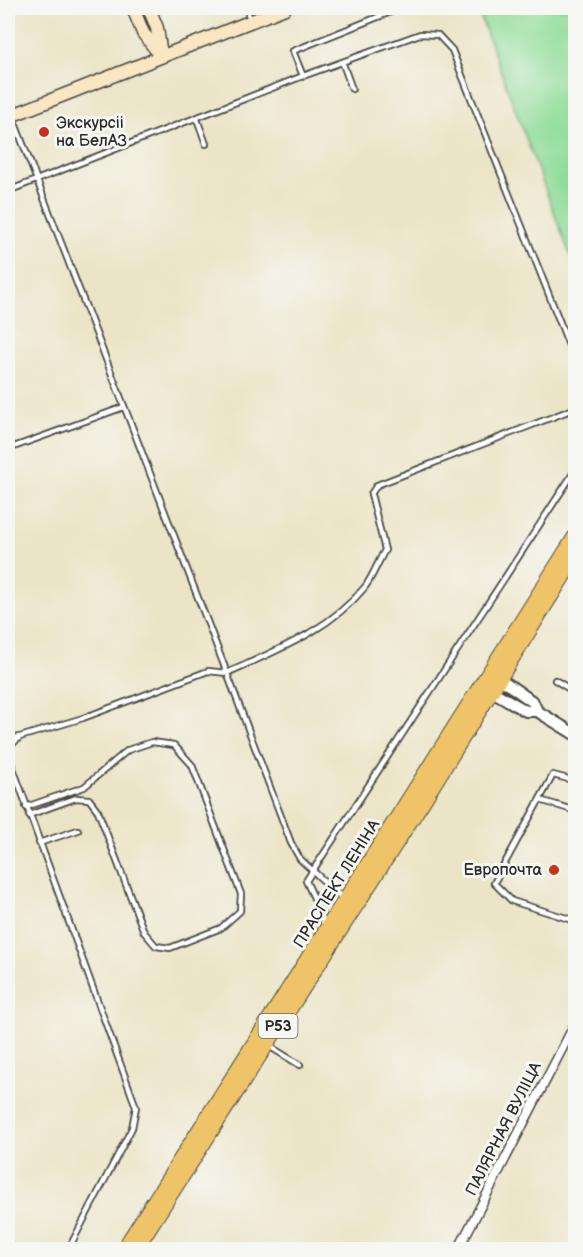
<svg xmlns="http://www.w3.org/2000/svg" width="583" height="1257" viewBox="0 0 583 1257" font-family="'Balsamiq Sans',sans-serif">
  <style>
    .green { fill: #90dd9a; stroke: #5e8462; stroke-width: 1.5 }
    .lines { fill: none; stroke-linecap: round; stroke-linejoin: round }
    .service-casing { stroke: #484742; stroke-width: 8 }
    .minor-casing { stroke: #484742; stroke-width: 11 }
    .tertiary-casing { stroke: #484742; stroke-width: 14 }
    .secondary-casing { stroke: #484742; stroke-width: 15 }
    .primary-casing { stroke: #484742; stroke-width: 16 }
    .service { stroke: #fff; stroke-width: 4.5 }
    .minor { stroke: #fff; stroke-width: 8 }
    .tertiary { stroke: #fff; stroke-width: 10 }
    .secondary { stroke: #f9e7c3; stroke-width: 12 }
    .primary { stroke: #efc469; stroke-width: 14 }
    .poi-dot { fill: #c8321e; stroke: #f6f6f2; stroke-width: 2 }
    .labels { text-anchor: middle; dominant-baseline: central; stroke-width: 6; stroke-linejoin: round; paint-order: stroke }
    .shield { fill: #f6f6f2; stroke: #686867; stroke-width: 1.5 }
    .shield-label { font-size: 15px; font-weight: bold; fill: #2b2b2b }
    .poi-label { font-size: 16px; fill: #2b2b2b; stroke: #f6f6f2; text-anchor: start }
    .street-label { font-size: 16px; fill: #2b2b2b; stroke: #f6f6f2 }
  </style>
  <rect width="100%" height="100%" fill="#f6f6f2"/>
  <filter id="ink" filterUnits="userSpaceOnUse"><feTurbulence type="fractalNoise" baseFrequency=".0167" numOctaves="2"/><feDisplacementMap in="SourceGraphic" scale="12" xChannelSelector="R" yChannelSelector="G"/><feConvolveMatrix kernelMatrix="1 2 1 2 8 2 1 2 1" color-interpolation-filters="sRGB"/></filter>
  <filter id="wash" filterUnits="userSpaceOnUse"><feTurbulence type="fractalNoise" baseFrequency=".008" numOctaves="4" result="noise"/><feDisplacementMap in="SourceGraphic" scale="24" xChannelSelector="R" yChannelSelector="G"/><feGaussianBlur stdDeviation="1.35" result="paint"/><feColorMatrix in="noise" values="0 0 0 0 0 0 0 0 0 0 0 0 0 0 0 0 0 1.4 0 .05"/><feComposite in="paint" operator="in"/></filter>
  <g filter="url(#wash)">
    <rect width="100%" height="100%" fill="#ebe4c6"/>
    <path class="green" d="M477,8H575V268Z"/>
  </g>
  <g filter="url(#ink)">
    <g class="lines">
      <defs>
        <path id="service" d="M246,8L250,19
          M343,64L352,89
          M303,76L293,51L393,11
          M13,118L227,673C277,650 329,631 365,587C373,576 378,562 385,550L371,494L377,485L576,408
          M197,119L206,144
          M8,191L303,76L420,34L438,35L452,50L576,363
          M8,449L124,407
          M555,680L576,693
          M8,740L19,737
          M576,781L553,775L494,883L512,901L576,921
          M540,800L576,811
          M26,807L84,787L128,750L152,742L174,745L192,765L241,894L240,911L221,928L170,948L156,946L144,932L98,811L89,799L76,798L29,815
          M39,843L78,830
          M324,927L322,915L306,881L576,469
          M269,1046L300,1065
          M68,1250L132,1128L136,1107L9,757L11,745L20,737L83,718L208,671L227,673L291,843L300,859L339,895L346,894"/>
        <path id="minor" d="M458,1250L576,1022"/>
        <path id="tertiary" d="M495,675L533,702L537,711
          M487,688L526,711H537L576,735"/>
        <path id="secondary" d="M133,8L143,33L161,56
          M149,8L157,28L161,55
          M8,117L285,8"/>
        <path id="primary" d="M123,1250L576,535
          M135,1250L422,803L576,556"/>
      </defs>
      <use href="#service" class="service-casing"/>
      <use href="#minor" class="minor-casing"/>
      <use href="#tertiary" class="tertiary-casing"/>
      <use href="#secondary" class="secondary-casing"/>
      <use href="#primary" class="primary-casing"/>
      <use href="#service" class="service"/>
      <use href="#minor" class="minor"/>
      <use href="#tertiary" class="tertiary"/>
      <use href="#secondary" class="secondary"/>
      <use href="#primary" class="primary"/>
    </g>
  </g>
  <g class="poi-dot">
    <circle cx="44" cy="132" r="6"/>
    <circle cx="554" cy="870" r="6"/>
  </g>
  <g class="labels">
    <rect class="shield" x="258.5" y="1014" width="39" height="24" rx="4.5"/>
    <g class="shield-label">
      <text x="278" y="1026">Р53</text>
    </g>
    <g class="poi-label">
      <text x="56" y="123">Экскурсіі<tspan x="56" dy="18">на БелАЗ</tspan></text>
      <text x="542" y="870" text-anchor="end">Европочта</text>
    </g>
    <g class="street-label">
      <text transform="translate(337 884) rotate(-58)">ПРАСПЕКТ ЛЕНІНА</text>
      <text transform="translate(504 1129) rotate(-63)">ПАЛЯРНАЯ ВУЛІЦА</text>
    </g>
  </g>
  <rect width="583" height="1257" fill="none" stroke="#f6f6f2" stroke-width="30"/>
</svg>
